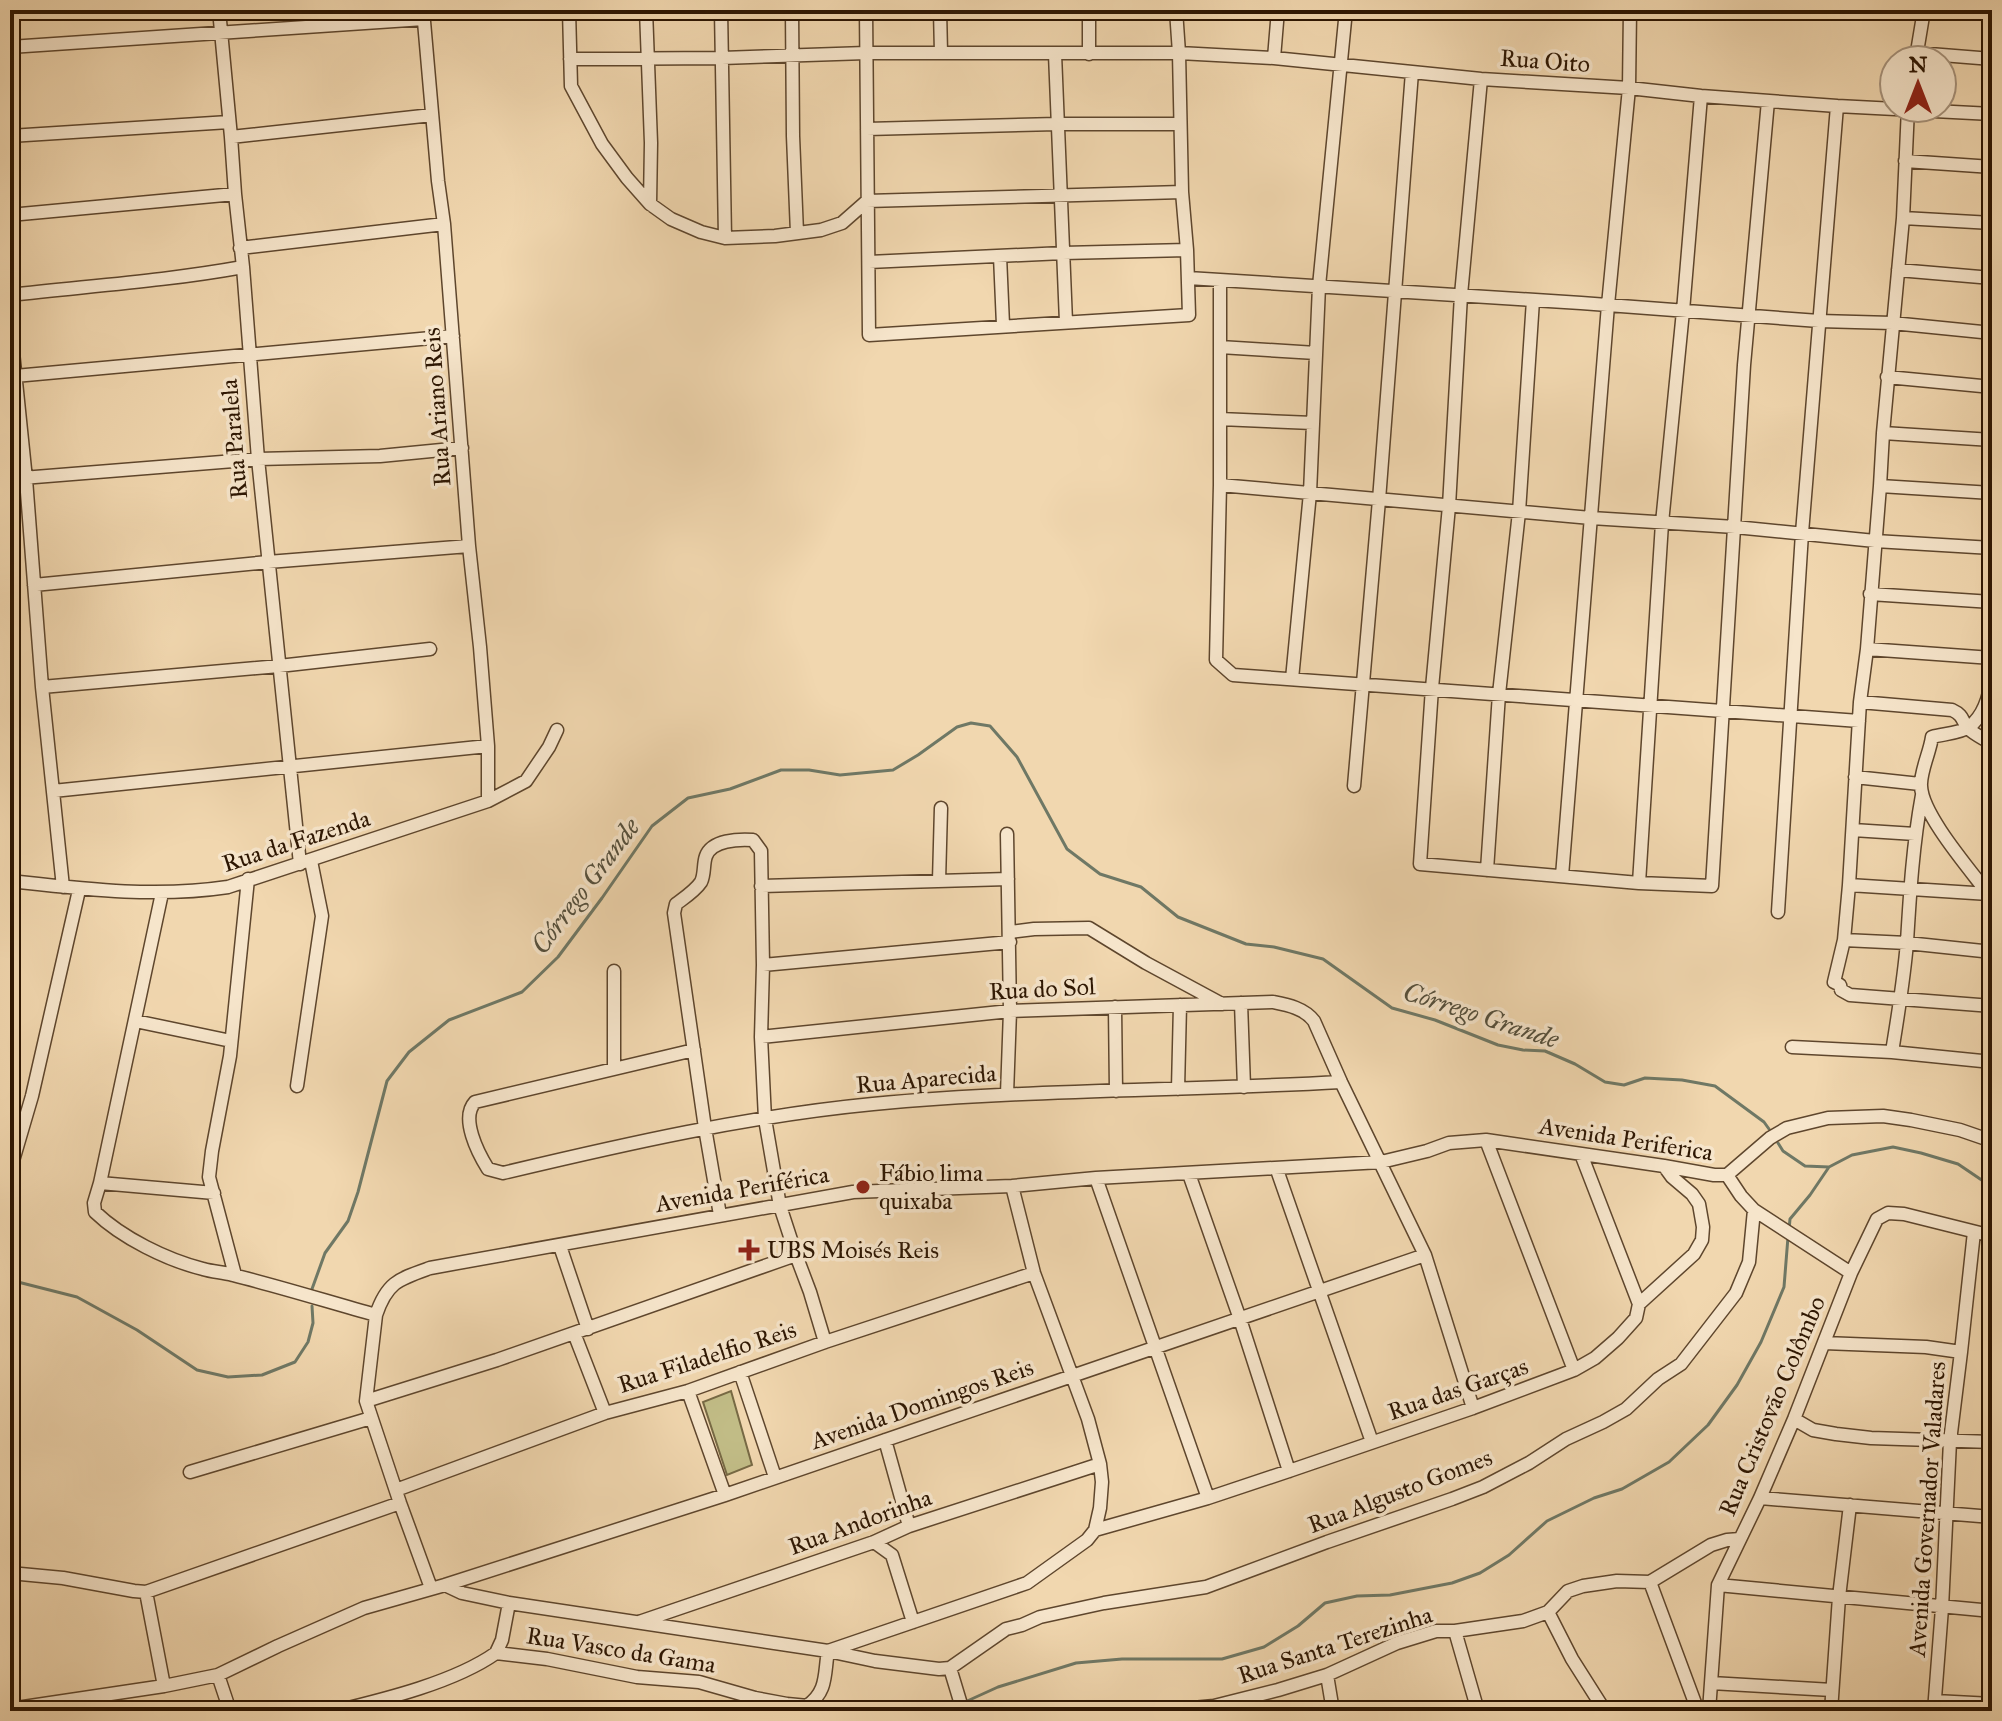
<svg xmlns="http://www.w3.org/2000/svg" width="2002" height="1721" viewBox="0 0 2002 1721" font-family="'IM FELL Great Primer',serif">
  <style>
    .green { fill: #c1bc86; stroke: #776944; stroke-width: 2 }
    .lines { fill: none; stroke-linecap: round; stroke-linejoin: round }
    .stream { stroke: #6f7865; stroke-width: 3 }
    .minor-casing { stroke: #5e462d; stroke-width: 15 }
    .minor { stroke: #f6e5cb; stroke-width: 12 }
    .poi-dot { fill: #8f2418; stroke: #f6e5cb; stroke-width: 3 }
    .labels { text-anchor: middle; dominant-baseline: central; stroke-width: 7; stroke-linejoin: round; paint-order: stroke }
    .street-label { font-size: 24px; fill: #2d1602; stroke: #f6e5cb }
    .poi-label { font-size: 24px; fill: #2d1602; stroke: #f6e5cb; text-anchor: start }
    .water-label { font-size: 26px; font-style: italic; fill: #544f3c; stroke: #f6e5cb }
  </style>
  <rect width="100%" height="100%" fill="#f1d7af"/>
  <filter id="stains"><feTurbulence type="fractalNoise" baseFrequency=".0025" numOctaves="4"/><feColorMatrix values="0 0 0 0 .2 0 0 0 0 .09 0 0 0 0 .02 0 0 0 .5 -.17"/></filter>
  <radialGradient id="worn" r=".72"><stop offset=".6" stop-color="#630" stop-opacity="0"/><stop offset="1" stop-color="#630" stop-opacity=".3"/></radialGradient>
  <path class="green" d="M731,1391L752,1465L727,1475L703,1402Z"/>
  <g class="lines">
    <path class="stream" d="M1778,1143L1783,1151L1805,1166L1829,1167L1852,1155L1893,1147L1921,1153L1958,1164L1992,1187
      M1789,1230L1790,1219L1810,1195L1829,1167
      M10,1280L77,1297L137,1330L197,1370L228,1377L262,1375L295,1362L308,1342L313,1323L312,1306
      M312,1289L325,1253L348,1221L358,1192L387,1081L409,1052L449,1020L522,992L558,957L602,898L652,826L688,798L730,789L781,770H809L840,775L893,770L918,755L957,727L971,723L990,726L1017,757L1067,849L1100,874L1141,887L1178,917L1246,944L1274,947L1323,959L1392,1008L1435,1020L1498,1045L1523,1050L1545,1051L1575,1064L1605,1082L1624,1085L1645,1078L1682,1080L1715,1086L1764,1122L1769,1129
      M965,1702L998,1687L1076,1663L1122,1659H1222L1264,1647L1298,1626L1325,1603L1357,1596L1390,1595L1452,1583L1480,1573L1509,1555L1547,1521L1594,1498L1622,1489L1669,1462L1708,1425L1737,1385L1761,1342L1784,1287L1788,1237
      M948,1711L959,1706"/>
    <defs>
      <path id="minor" d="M219,10L231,137L235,194L243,267L258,459L300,864
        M423,10L438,181L444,224L469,546L480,647L488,746V801
        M569,10L571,86L602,144L627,178L650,204L671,219L701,232L725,238L775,236L821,230L842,223L867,201L1182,192
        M646,10L651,143L650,204
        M721,10L725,238
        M792,10L793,136L797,233
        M866,10L869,335L1189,315L1187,250L1182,192L1179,53L1176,10
        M940,10L941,53
        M1089,10V54
        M10,47L424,19
        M1917,53L1992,59
        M1055,54L1066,322
        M1274,58L1278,10
        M1916,58L1924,10
        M570,59L722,58L866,53H1179L1274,58L1481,79L1629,88L1701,96L1837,106L1992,114
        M1481,79L1461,295L1449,506L1432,688L1420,864L1639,883L1712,886L1744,365L1768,101
        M1908,108L1903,218L1883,433L1880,486L1867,649L1860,702L1849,885L1844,940L1834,982L1840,985L1841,990L1850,995L1992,1006
        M867,129L1057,124H1180
        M10,136L229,122
        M231,137L432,115
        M1905,161L1992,167
        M10,215L235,194
        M1903,218L1992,223
        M240,248L444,224
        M1000,256L1003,325
        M869,262L1063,253L1187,250
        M1898,270L1992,278
        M1188,278L1581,303L1819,321L1892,323L1992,333
        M1220,280V485L1216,660L1233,675L1859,721
        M10,295C88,286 166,281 243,267
        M10,323L26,479L42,687L63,887
        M1220,347L1316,353
        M15,376L453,336
        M1887,377L1992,387
        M1220,419L1313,423
        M1883,433L1992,440
        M10,479L258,459L380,456L462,448
        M1220,485L1591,518L1735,527L1875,541L1992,548
        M1880,486L1992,493
        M34,585L268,562L469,546
        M1870,594L1992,602
        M1867,649L1992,658
        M1992,675C1990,694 1985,715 1969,727C1961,733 1943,734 1932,737C1930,752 1920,772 1921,786C1922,816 1974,874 1992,899
        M1292,679L1310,493L1319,286L1346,10
        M42,687L279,666L430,649
        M1860,702L1952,710C1965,716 1961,721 1969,729C1975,735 1985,739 1992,744
        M1855,777L1920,784
        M1354,786L1379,500L1412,72
        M53,791L488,746
        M1853,830L1915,834
        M1487,870L1499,694L1519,512L1533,300
        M1562,876L1608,305L1629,88L1630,10
        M10,881C83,889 155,898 228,887L488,801L526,781L549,747L557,730
        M939,881L941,808
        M1639,883L1662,523L1683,311L1701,96
        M1849,885L1989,894
        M761,886L1008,879
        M162,893L100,1183L94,1203L95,1212C122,1238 167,1260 203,1269C213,1272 223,1272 233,1275C281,1287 329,1302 376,1315
        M1778,912L1802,533L1837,106
        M1010,932L1034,929L1089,928L1146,963L1222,1004
        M1844,940L1907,943L1992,952
        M763,965L1010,942
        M614,971V1067
        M1241,1003L1244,1087
        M1115,1007L1116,1091
        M135,1021L231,1041
        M761,1037L1010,1011L1273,1002C1288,1005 1304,1008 1314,1021L1341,1082L1425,1255L1473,1408
        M1792,1047L1892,1052L1992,1062
        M694,1050L475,1102C460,1118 478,1153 488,1169L503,1173C625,1144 748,1116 873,1104C1029,1089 1185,1091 1341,1082
        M1892,1052C1898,1015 1904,979 1907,942C1910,892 1913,844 1922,795
        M297,1086L322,916L311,861
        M1178,1089L1180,1005
        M1007,1094L1010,1011L1007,834
        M1486,1140L1574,1370
        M1581,1154L1639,1304
        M1277,1170L1372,1442
        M10,1171L32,1096L79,890
        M1189,1174L1240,1319L1289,1471
        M1727,1175L1741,1196L1754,1210L1851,1273
        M1096,1178L1208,1498
        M100,1183L214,1193
        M720,1215L705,1128L674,913L676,904C684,898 695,891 701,882C705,874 703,864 706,856C712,840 738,839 753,840L761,851L763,965L761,1037L765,1119L780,1206L796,1255L810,1292L825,1342
        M560,1246L588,1329
        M235,1275L209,1177L212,1151L230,1056L248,879
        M574,1333L605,1413
        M1824,1343L1926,1347L1961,1352L1950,1441L1942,1608L1934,1711
        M1961,1352L1974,1232
        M740,1372L775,1477
        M688,1391L725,1495
        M366,1401L497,1360L796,1255
        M1794,1419L1813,1430L1836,1434L1871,1438L1992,1442
        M885,1440L909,1526
        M190,1472L371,1418
        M396,1490L605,1413L688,1391L825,1342L1034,1273
        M1760,1498L1992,1517
        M1095,1530L1208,1498L1289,1471L1473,1408L1574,1370L1595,1358L1618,1338L1636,1318L1639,1304L1694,1254L1702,1240L1703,1227L1699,1204L1692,1194L1672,1177L1664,1166
        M874,1542L892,1555L913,1622
        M10,1573L63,1578L134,1591L146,1592L400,1503
        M1650,1582L1698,1711
        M445,1585L462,1593L509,1603L828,1651L875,1661L939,1669L950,1668L963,1711
        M1718,1585L1992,1611
        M431,1588L400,1503L366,1401L376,1315C387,1282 399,1279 430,1268L853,1192L1012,1186L1096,1178L1381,1162L1427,1151L1449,1143L1486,1140L1664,1166L1714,1175H1727L1770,1138L1787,1128L1828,1118L1883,1116L1911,1120L1960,1130L1992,1141
        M146,1592L164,1686
        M1548,1612L1572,1659L1605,1711
        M639,1622L874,1542L909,1526L1100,1464
        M1455,1631L1478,1711
        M828,1651L1027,1583L1087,1540L1095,1530L1100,1508L1102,1482L1100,1464L1088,1419L1034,1273L1012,1186
        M496,1653L502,1640L509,1603
        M950,1668L1006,1629L1022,1625L1040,1617L1104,1603L1206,1587L1327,1542L1452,1499L1483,1487L1529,1463L1566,1439L1603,1422L1626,1409L1658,1379L1681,1364L1736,1293L1749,1262L1754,1210
        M218,1675L230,1711
        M1327,1675L1333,1711
        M1711,1683L1832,1690
        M1935,1701L1992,1704
        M807,1706C828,1691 824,1674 828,1651
        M10,1709L164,1686L218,1675L278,1646L364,1608L445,1585L725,1495L1425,1255
        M336,1711C386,1699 455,1682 496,1653L547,1659L637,1677L699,1682L755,1698L787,1704L860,1711
        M1160,1711L1214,1706L1278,1690L1327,1675L1397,1643L1436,1631H1455L1523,1621L1548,1612L1568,1591L1583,1586L1617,1581L1650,1582L1711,1545L1727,1540L1740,1539
        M1709,1711L1718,1585L1760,1498L1794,1419L1851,1273L1877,1219L1888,1213L1904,1214L1992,1236
        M1831,1711L1839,1597L1850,1505"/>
    </defs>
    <use href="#minor" class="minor-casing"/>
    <use href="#minor" class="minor"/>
  </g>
  <g class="poi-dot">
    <circle cx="863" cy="1187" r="8"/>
    <path d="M745 1238h8v8h8v8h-8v8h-8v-8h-8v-8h8z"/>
  </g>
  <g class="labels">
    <g class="street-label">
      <text transform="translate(1545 61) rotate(4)">Rua Oito</text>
      <text transform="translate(437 407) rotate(-94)">Rua Ariano Reis</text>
      <text transform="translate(234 439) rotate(-95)">Rua Paralela</text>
      <text transform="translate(296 841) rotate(-18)">Rua da Fazenda</text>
      <text transform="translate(1042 989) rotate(-3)">Rua do Sol</text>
      <text transform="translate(926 1079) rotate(-5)">Rua Aparecida</text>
      <text transform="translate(1626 1139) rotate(9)">Avenida Periferica</text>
      <text transform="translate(742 1189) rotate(-10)">Avenida Periférica</text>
      <text transform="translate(707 1357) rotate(-18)">Rua Filadelfio Reis</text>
      <text transform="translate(1458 1389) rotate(-19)">Rua das Garças</text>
      <text transform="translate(922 1404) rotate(-19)">Avenida Domingos Reis</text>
      <text transform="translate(1772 1406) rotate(-67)">Rua Cristovão Colômbo</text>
      <text transform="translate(1400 1491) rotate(-21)">Rua Algusto Gomes</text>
      <text transform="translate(1927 1509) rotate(-86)">Avenida Governador Valadares</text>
      <text transform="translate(860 1522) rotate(-20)">Rua Andorinha</text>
      <text transform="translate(1335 1645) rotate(-18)">Rua Santa Terezinha</text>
      <text transform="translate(621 1650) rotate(9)">Rua Vasco da Gama</text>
    </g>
    <g class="poi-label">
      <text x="879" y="1173">Fábio lima<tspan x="879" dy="28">quixaba</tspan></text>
      <text x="767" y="1250">UBS Moisés Reis</text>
    </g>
    <g class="water-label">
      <text transform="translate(585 886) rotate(-53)">Córrego Grande</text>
      <text transform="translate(1481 1015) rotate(18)">Córrego Grande</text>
    </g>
  </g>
  <rect width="2002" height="1721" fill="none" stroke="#f1d7af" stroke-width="40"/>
  <rect x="12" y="12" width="1978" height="1697" fill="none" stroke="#2d1602" stroke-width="4"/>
  <rect x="20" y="20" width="1962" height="1681" fill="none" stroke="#2d1602" stroke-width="2"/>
  <g transform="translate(1918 84)"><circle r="38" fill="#f6e5cb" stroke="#a6927b" stroke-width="2"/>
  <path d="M0-6L14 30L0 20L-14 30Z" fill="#8f2418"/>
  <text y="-12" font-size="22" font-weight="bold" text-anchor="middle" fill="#2d1602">N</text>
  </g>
  <rect width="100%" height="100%" filter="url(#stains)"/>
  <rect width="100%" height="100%" fill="url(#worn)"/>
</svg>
